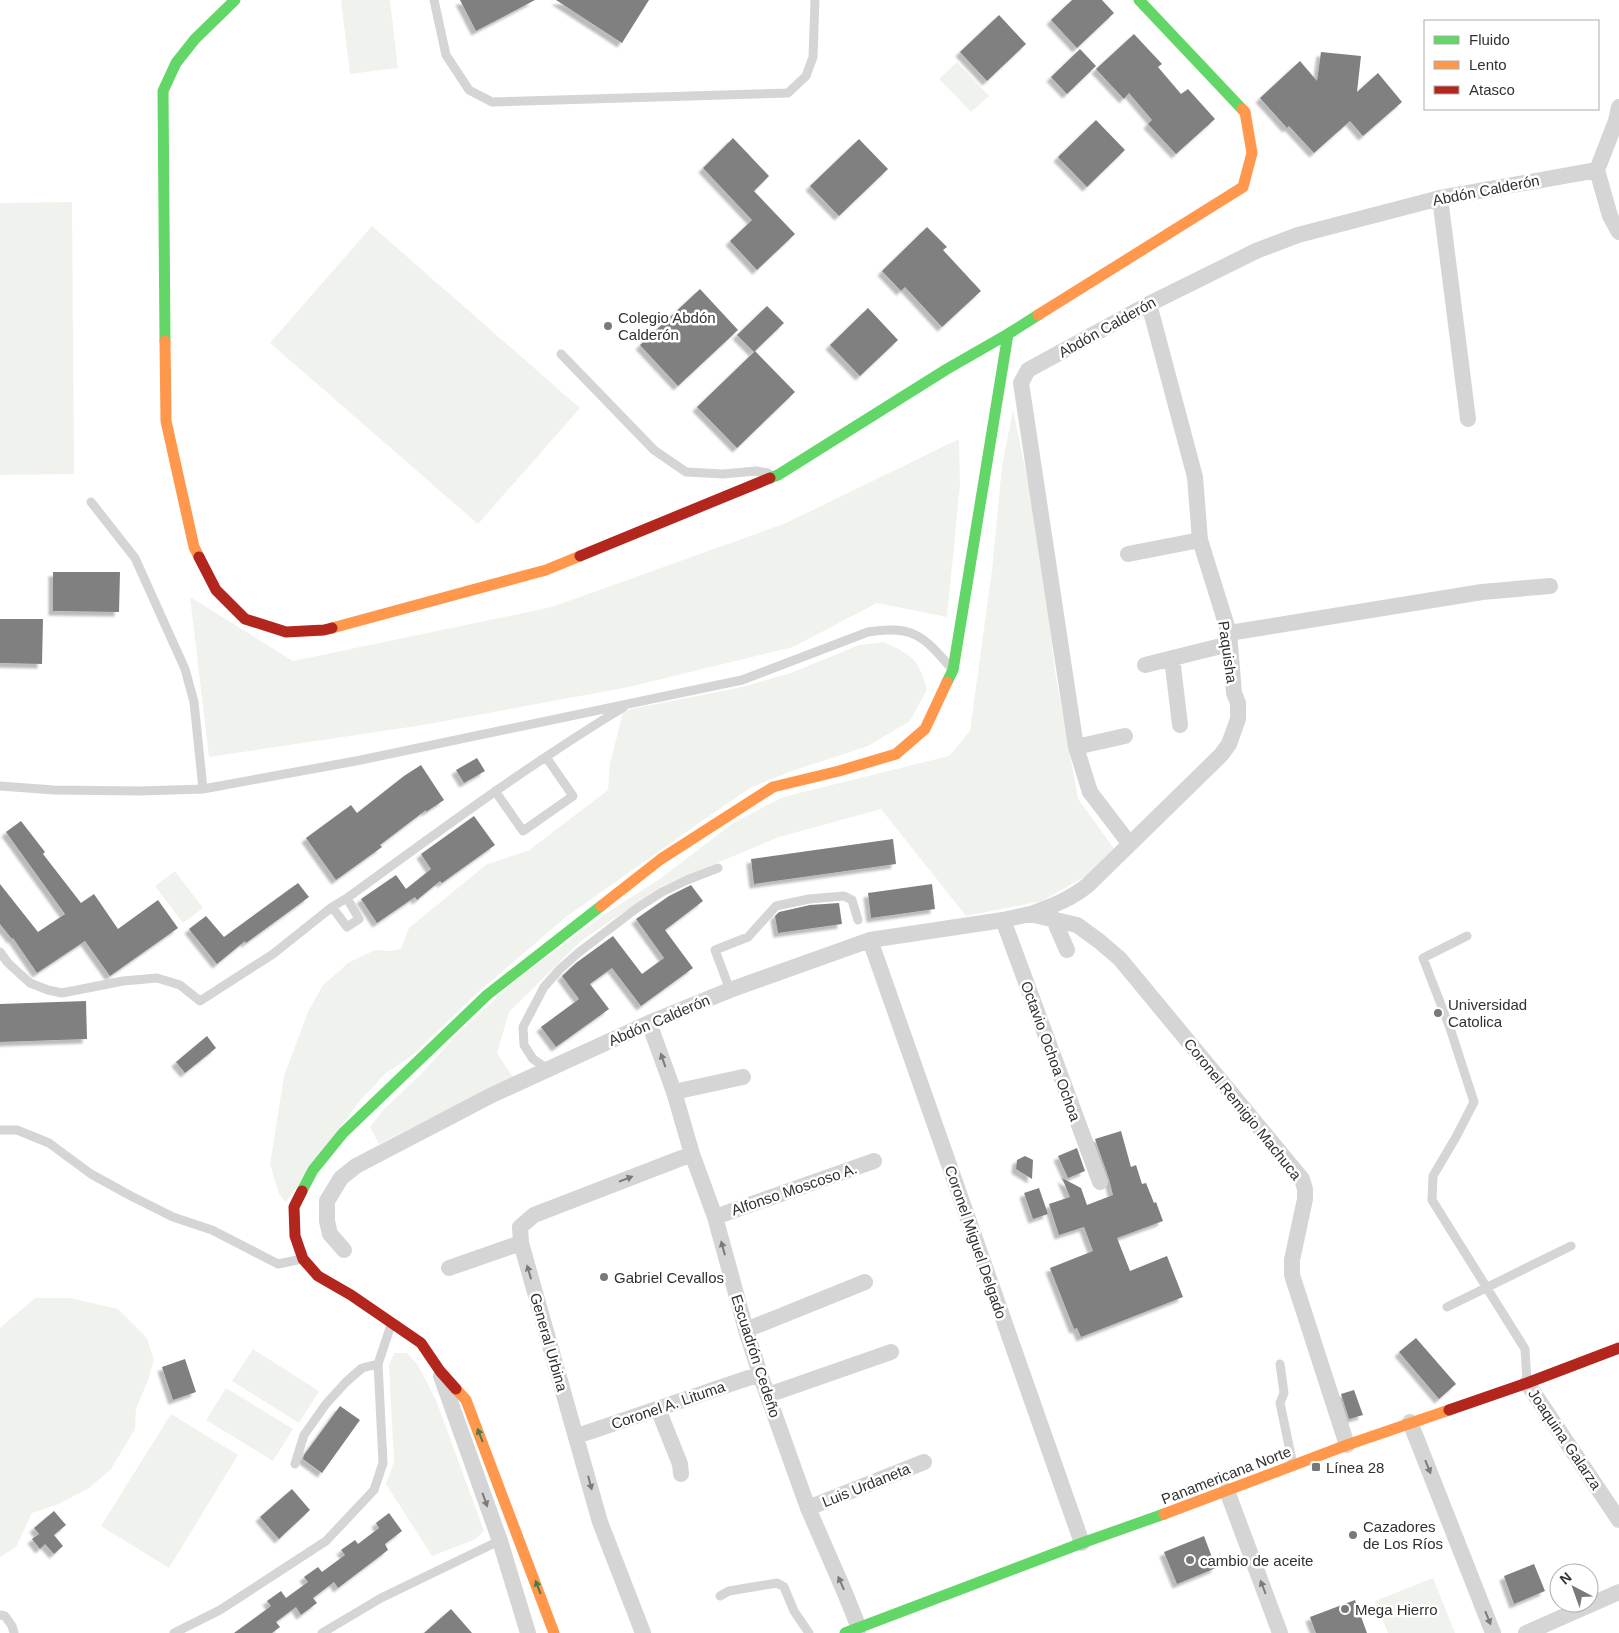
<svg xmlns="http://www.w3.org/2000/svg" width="1619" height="1633" viewBox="0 0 1619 1633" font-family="Helvetica,sans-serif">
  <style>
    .green { fill: #f0f3ed }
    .building { fill: #808080; filter: url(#shadow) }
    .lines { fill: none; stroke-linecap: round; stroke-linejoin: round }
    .lane { stroke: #d5d5d5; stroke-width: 9 }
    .street { stroke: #d5d5d5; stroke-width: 16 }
    .fast { stroke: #63d668; stroke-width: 11 }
    .slow { stroke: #ff974d; stroke-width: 11 }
    .jam { stroke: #b3261e; stroke-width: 11 }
    .oneway { fill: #7b7b7b }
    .oneway2 { fill: #487b4a }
    .poi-dot { fill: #797979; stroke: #fff; stroke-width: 2 }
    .labels { text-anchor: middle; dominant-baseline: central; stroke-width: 5; stroke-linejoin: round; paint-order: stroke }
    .street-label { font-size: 15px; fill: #313131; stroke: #fff }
    .poi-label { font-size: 15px; fill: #313131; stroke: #fff; text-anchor: start }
  </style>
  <defs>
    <filter id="shadow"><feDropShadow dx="-4.5" dy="4.5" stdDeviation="1" flood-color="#0004"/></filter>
  </defs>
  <rect width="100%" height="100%" fill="#fff"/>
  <path class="green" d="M341,0H390L398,68L350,74Z
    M957,62L989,96L971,112L939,79Z
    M72,202L74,474L0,475V203Z
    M372,226L580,408L478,524L270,343Z
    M1013,410L1040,539L1055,671L1078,799L1115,850L1090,874L1042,901L966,916L881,809L779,837L662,886L581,941L509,1012L497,1053L513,1077L379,1144L370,1127L383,1110L424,1071L456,1035L516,980L605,914L661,878L733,823L783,797L949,756L970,731L992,570L1002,466Z
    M959,439L960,485L947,617L877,603L793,647L629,687L423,725L209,757L190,597L293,661L552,607L786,523Z
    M884,642C912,655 919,659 927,690L910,721L868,746L789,772L750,788L699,823L566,917L474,996L414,1054L385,1074L359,1102L286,1202L279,1194L270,1164L284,1076L308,1012L323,985L348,963L375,950L390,951L401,949L409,928L487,864L528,851L608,790L610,763L623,713L631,709L742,687L791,673L859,645Z
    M175,871L203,908L183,923L155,886Z
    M35,1298H70L118,1309L147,1338L154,1360L148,1380L136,1409L135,1429L111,1469L89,1488L59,1504L32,1513L16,1547L0,1557V1328Z
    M253,1349L319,1391L299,1423L232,1381Z
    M394,1353H407L418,1365L436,1400L484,1531L474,1540L432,1556L386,1484L394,1462L389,1365Z
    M226,1388L293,1429L273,1461L206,1420Z
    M171,1414L238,1455L169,1568L101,1526Z
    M1433,1578L1455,1633H1388L1375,1601Z"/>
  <path class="building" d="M460,0H535L476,31Z
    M556,0H649L622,43Z
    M1072,0H1102L1114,13L1077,48L1051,20Z
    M999,15L1026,44L987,81L960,52Z
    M1134,34L1162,64L1158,67L1181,94L1188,89L1215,119L1176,154L1148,124L1152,120L1129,93L1124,99L1096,69Z
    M1080,49L1096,66L1067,94L1051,77Z
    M1321,52L1361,56L1357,92L1378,73L1402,102L1363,136L1350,121L1314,153L1289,126L1287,128L1260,98L1300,61L1317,81Z
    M1096,120L1125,150L1087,187L1058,157Z
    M733,138L769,176L754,191L795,234L757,270L730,241L752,220L703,168Z
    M859,139L888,169L839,216L810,186Z
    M927,227L947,247L943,250L981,291L942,327L905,287L901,291L882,271Z
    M700,289L738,330L678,386L640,345Z
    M767,306L784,323L755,351L795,392L737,448L697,407L754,352L737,335Z
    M868,308L898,340L860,376L830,345Z
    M53,572H120L119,612L53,611Z
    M0,619H43L42,664L0,663Z
    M477,758L485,771L464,783L456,770Z
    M421,765L444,800L426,812V810L380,845L382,847L336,880L306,838L351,805L357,813L404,776Z
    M474,816L495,845L442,883L440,881L417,900L415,897L377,923L361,899L396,875L406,889L431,869L421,854Z
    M21,821L45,852L43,854L81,903L94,894L118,929L158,900L178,928L110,976L85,941L37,973L13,938L12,939L0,924V884L38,932L65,914L6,832Z
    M893,839L896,864L754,884L751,859Z
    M298,883L309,897L246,943L245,941L217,964L189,929L206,916L224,937Z
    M932,884L935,909L871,918L868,893Z
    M691,885L703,901L665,930L693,968L641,1006L612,968L590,984L609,1009L556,1047L541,1027L579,999L562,976L576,963L613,936L642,974L664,958L636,919L669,896Z
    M839,903L842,924L778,933L775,916L779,912L810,905Z
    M86,1001L87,1039L0,1042V1004Z
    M207,1036L216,1048L185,1073L176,1062Z
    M1121,1131L1131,1167L1136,1165L1142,1184L1146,1183L1154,1203L1156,1202L1163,1221L1117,1238L1130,1271L1167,1256L1183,1297L1081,1337L1077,1328L1074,1329L1050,1268L1093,1251L1084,1227L1059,1235L1049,1204L1070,1197L1062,1178L1081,1188L1087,1205L1113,1195L1109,1179L1095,1139Z
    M1077,1148L1085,1171L1068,1178L1058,1156Z
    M1025,1156L1033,1160L1032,1179L1016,1169L1017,1160Z
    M1039,1188L1048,1214L1033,1219L1024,1193Z
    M1416,1338L1456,1384L1439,1399L1399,1352Z
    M185,1359L196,1392L173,1400L162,1367Z
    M1354,1390L1363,1415L1349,1419L1341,1394Z
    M340,1406L360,1420L322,1473L303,1459L304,1455Z
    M292,1489L310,1510L279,1539L260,1517Z
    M54,1511L66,1525L54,1535L63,1546L54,1554L45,1544L40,1549L32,1539L39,1534L34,1528Z
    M389,1513L402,1531L385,1544L388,1550L338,1588L334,1582L313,1598L317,1603L301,1615L296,1607L276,1622L280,1627L272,1633H234L271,1606L267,1601L281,1591L286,1598L308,1582L304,1577L318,1567L322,1572L345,1555L341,1550L355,1540L358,1544L379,1528L376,1523Z
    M1204,1536L1216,1568L1177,1584L1164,1552Z
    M1534,1564L1545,1591L1514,1604L1504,1576Z
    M1355,1600L1367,1633H1316L1310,1617Z
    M451,1609L472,1633H424Z"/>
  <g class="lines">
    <path class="lane" d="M434,0L446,55L469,90L492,102L788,93L806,76L813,57L815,0
      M561,354L654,450L686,472L723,474L756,471L768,473
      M91,502L135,558L185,669L194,702L203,789
      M0,786L54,790L140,791L203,789L361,760L742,680L868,632C912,625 923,635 951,668
      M495,791L523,831L573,796L546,757
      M332,907L347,927L359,919L347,898
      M1467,936L1423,958L1450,1028L1474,1102L1456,1137L1433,1176L1432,1200L1525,1349L1527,1382
      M0,952L8,963L30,983L48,990L62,993L123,981L157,978L180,985L200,1001L273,954L332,907L347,898C438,832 528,765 624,707
      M730,990L715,950L748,937L776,906L809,899L844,896L852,900L858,920
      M550,1068L545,1067L533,1059L524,1045L523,1027L544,987L560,969L578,953L637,908L662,892L687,880L718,868
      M0,1130H17L49,1143L91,1174L131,1196L173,1217L212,1230L278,1264L302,1259
      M1447,1307L1571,1246
      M1280,1364L1284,1393L1280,1403L1293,1465
      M295,1464L304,1435L326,1404L346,1382L362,1368L378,1364
      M720,1596L729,1591L777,1583L784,1587L794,1611L809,1633
      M0,1615L5,1616L12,1626L14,1633
      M174,1633L220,1610L326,1541L374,1490L383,1463L378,1364L391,1325
      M322,1633L381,1598L503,1539"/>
    <path class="street" d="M1597,170L1610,216L1619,232
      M1440,198L1468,419
      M1128,554L1200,540
      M1229,633L1482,592L1550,586
      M1172,658L1180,725
      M1145,665L1229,644
      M1076,747L1125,736
      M1129,843L1090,792L1076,747L1021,383L1028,370L1149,304L1256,251L1298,235L1440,198L1597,170L1616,121L1619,107
      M1031,914C1052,906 1071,899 1088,885L1221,755L1229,744L1238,719V703L1234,693L1229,633L1200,540L1195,477L1149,304
      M1053,918L1067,950
      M1003,920L1100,1182
      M870,940L1082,1543
      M649,1023L674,1092L692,1154L715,1217L746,1330L760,1374L808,1508L845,1593L859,1628
      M674,1092L743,1077
      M715,1217L874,1161
      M344,1250L330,1234L327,1221V1201L341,1178L356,1166L492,1095L649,1023L730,990L870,940L1003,920L1030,914L1077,925L1099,941L1120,959L1302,1179L1305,1189V1199L1292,1260V1275L1347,1445
      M449,1268L521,1243
      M746,1330L865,1282
      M441,1376L500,1541L528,1633
      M1527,1383L1619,1520
      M768,1395L891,1352
      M658,1409L680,1464L681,1474
      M1410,1422L1493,1633
      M577,1436L760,1374
      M1227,1491L1280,1633
      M808,1508L924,1462
      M643,1633L600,1522L521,1243L520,1227L534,1215L692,1154
      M1526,1633L1619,1592"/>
    <path class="fast" d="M1139,0L1242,109
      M165,341L163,91L176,63L195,39L235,0
      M770,478L778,475L947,369L1008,334
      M947,682L953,670L1008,334L1038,315
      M302,1191L313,1170L343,1133L487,995L601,906
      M845,1633L1082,1543L1164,1514"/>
    <path class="slow" d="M1038,315L1243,187L1252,153L1245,112L1242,109
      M165,341L166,421L194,547L199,557
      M332,628L546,570L580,556
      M601,906L661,859L773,787L839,771L896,754L925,729L947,682
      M456,1389L466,1400L554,1633
      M1164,1514L1347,1445L1449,1410"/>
    <path class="jam" d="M580,556L770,478
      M199,557L216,590L245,619L286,632L324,630L332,628
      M302,1191L294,1207L295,1236L303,1259L318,1276L351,1295L421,1343L440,1371L456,1389
      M1449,1410L1527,1383L1619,1348"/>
  </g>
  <defs><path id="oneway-solid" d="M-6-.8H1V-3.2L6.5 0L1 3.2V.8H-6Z" transform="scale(1.25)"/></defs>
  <g class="oneway">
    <use href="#oneway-solid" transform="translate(663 1060) rotate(-109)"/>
    <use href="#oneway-solid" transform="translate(626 1179) rotate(-21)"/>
    <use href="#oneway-solid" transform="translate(723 1248) rotate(-105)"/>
    <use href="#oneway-solid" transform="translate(529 1272) rotate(-106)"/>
    <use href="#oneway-solid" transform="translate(1428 1467) rotate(68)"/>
    <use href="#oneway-solid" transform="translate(590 1483) rotate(75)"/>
    <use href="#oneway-solid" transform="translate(485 1500) rotate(70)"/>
    <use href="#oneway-solid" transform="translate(841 1583) rotate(-114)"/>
    <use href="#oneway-solid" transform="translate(1263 1587) rotate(-111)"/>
    <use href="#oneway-solid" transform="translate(1488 1618) rotate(68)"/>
  </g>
  <g class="oneway2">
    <use href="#oneway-solid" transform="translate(480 1435) rotate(-111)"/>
    <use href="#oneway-solid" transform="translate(538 1587) rotate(-111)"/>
  </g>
  <g class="poi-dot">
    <circle cx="608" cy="326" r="5"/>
    <circle cx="1438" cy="1013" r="5"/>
    <circle cx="604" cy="1277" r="5"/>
    <rect x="1311" y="1462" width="10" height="10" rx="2.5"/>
    <circle cx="1353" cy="1535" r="5"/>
    <circle cx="1190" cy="1560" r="5"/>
    <circle cx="1345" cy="1609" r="5"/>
  </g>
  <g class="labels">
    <g class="street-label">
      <text transform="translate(1486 190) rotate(-11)">Abdón Calderón</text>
      <text transform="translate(1107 327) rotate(-29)">Abdón Calderón</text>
      <text transform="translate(1228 652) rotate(82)">Paquisha</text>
      <text transform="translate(659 1020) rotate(-23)">Abdón Calderón</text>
      <text transform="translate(1051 1051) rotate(70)">Octavio Ochoa Ochoa</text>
      <text transform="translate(1243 1109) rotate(51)">Coronel Remigio Machuca</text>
      <text transform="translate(794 1189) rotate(-19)">Alfonso Moscoso A.</text>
      <text transform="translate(976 1242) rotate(71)">Coronel Miguel Delgado</text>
      <text transform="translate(549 1342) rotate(74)">General Urbina</text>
      <text transform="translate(756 1356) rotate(72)">Escuadrón Cedeño</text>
      <text transform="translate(668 1405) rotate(-19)">Coronel A. Lituma</text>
      <text transform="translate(1565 1439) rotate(56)">Joaquina Galarza</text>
      <text transform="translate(1226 1475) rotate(-21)">Panamericana Norte</text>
      <text transform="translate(866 1485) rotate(-22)">Luis Urdaneta</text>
    </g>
    <g class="poi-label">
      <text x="618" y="317">Colegio Abdón<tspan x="618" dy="17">Calderón</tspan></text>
      <text x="1448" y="1004">Universidad<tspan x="1448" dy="17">Catolica</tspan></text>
      <text x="614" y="1277">Gabriel Cevallos</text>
      <text x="1326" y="1467">Línea 28</text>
      <text x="1363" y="1526">Cazadores<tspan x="1363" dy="17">de Los Ríos</tspan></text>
      <text x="1200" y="1560">cambio de aceite</text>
      <text x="1355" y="1609">Mega Hierro</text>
    </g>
  </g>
  <rect x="1424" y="20" width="175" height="90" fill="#ffffff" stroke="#adadad"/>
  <rect x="1434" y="36" width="25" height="8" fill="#63d668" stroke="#adadad"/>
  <text x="1469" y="45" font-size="15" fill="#313131">Fluido</text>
  <rect x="1434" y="61" width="25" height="8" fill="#ff974d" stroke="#adadad"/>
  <text x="1469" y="70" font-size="15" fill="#313131">Lento</text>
  <rect x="1434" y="86" width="25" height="8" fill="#b3261e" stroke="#adadad"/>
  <text x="1469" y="95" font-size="15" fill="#313131">Atasco</text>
  <g transform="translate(1574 1588) rotate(319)"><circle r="24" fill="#ffffff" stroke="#adadad"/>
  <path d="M0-4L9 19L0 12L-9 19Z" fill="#797979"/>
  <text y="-8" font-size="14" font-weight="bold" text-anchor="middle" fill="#313131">N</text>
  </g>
</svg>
